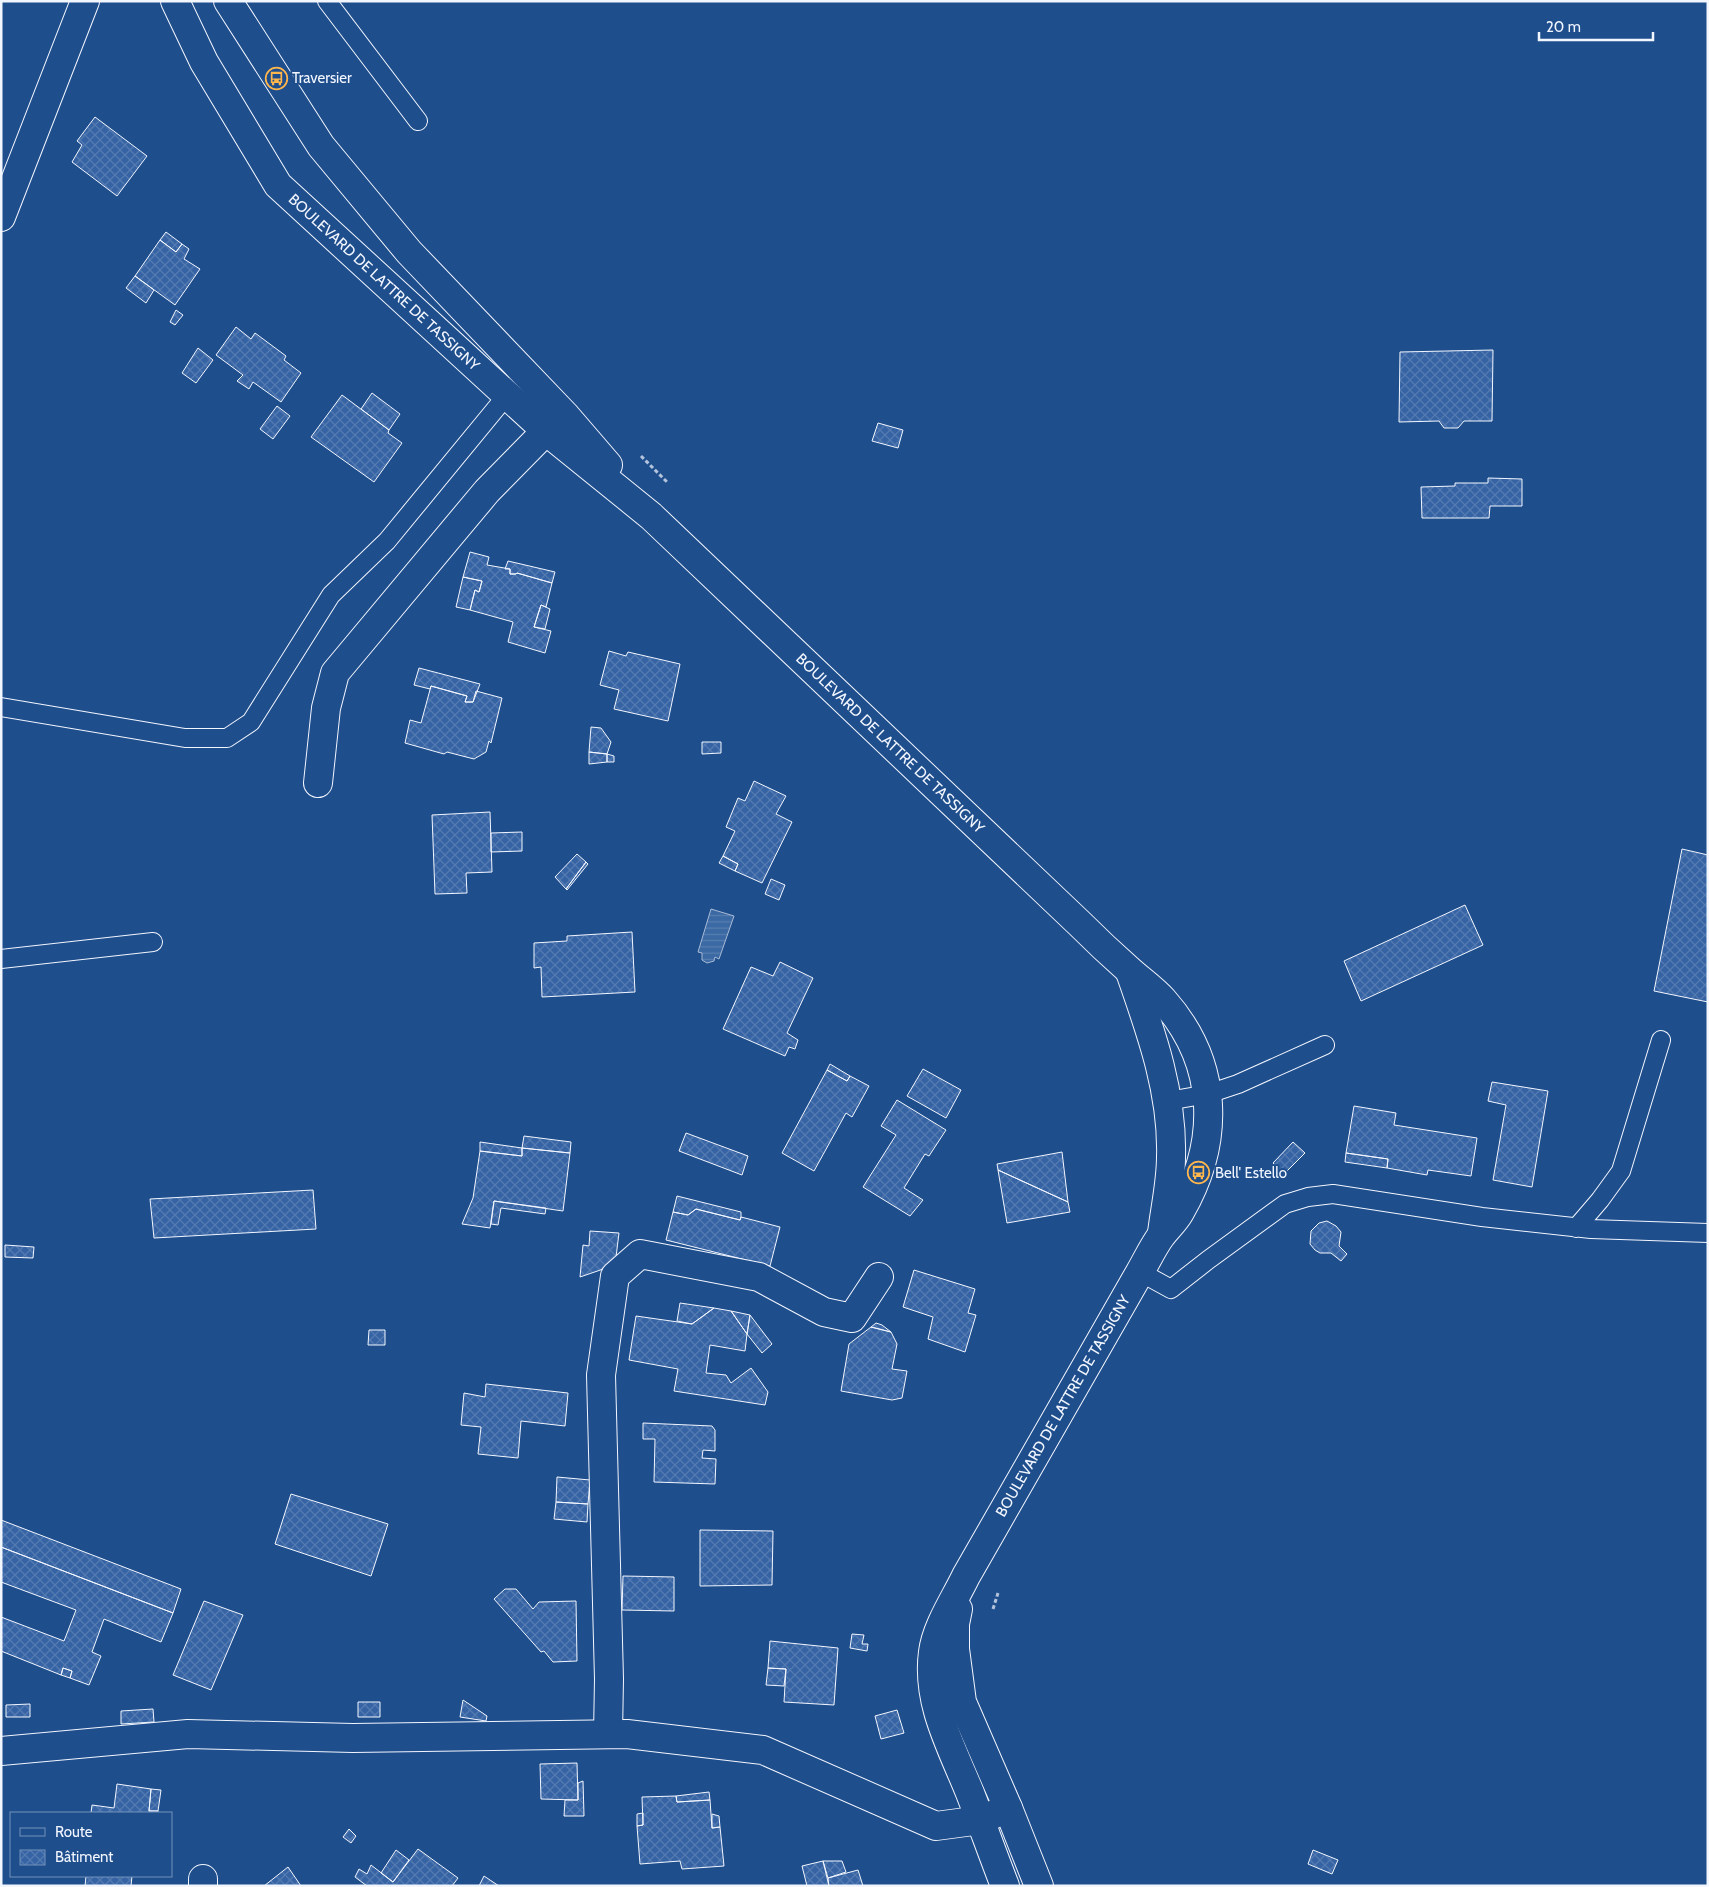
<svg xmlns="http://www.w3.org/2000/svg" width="1709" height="1887" viewBox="0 0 1709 1887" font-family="Cabin,sans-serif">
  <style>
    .water { fill: url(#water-rules); stroke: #a8bbd7 }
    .building { fill: url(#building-cross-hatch); stroke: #f2f6ff }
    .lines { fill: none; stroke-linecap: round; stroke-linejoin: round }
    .service-casing { stroke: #f2f6ff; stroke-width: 20 }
    .minor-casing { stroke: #f2f6ff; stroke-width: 30 }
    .tertiary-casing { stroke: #f2f6ff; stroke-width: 30 }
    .path { stroke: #b3c4dc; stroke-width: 3; stroke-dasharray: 4 2.5; stroke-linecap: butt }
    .service { stroke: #1f4e8c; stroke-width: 18 }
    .minor { stroke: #1f4e8c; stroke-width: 28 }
    .tertiary { stroke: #1f4e8c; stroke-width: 28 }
    .labels { text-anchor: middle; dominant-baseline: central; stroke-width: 4; stroke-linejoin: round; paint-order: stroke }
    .poi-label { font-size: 15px; fill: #f2f6ff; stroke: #1f4e8c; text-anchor: start }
    .street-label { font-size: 15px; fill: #f2f6ff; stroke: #1f4e8c }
  </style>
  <defs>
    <pattern id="water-rules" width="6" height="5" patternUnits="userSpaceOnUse" patternTransform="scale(1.25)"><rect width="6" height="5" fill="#3b69a3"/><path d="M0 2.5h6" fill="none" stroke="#587fb1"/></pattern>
    <pattern id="building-cross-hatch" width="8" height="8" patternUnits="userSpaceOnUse" patternTransform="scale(1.25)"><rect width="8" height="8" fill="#3563a3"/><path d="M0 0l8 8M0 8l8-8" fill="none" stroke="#537ab1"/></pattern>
  </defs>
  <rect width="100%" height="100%" fill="#1f4e8c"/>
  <path class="water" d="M711,909L734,916L719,959L715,957L714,961L707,963L702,960V953L698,952Z"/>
  <path class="building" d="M95,117L147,156L117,196L72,162L82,145L77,141Z
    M166,232L182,244L176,252L160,240Z
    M160,240L176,252L182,244L189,249L184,259L200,269L175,305L135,276Z
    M135,276L154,290L146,303L126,288Z
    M176,310L183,315L175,325L170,322Z
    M236,327L251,339L255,333L286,356L284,360L301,373L281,402L253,382L249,389L237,381L243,375L216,355Z
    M198,348L213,360L196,383L182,373Z
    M1493,350L1492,421H1464L1458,428H1444L1439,421L1399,422L1400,352Z
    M372,393L400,414L389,430L361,409Z
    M342,395L389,430L388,433L402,443L374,482L311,437Z
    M277,406L290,416L273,439L260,429Z
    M878,423L903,430L898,448L872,441Z
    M1488,478L1522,479V506H1490L1489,518H1422L1421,487L1455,486V483H1488Z
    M470,552L489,557L487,565L510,569V574H516L517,573L552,583L546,607L541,605L534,627L551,631L545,653L508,642L513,622L470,610L475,590L479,592L482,581L463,577Z
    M508,561L555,572L552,583L517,573L516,574H510V569H505Z
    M463,577L482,581L479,592L475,590L470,610L456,607Z
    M541,605L550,609L545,629L534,627Z
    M609,651L626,656L628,652L680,664L668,721L614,709L619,690L600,685Z
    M419,668L480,684L473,702H465L467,696L431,686L430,689L414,685Z
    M431,686L467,696L465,702H473L476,691L502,698L491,743L489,741L486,752L474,759L447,752L444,754L405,743L410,720L421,723Z
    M591,727L601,728L611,742L607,754L589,752Z
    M702,742H721V753L702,754Z
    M589,752L607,754V762L589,764Z
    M607,754L614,756V762H607Z
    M754,781L786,796L776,814L792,822L762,883L735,871L738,864L723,856L735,831L726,827L738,798L745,801Z
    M490,812L492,872L466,873L467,893L435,894L432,815Z
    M522,832V851L491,852V833Z
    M1682,849L1708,855V1002L1654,991Z
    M577,854L586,862L566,889L555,877Z
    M723,856L738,864L735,871L719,863Z
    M586,862L588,864L567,890L566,889Z
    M771,879L785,885L779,900L765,894Z
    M1465,905L1483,945L1361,1001L1344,961Z
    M632,932L635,992L542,997L541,967L534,968V943L567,941V936Z
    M780,962L813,978L787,1033L798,1040L795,1049L789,1047L785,1056L723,1029L751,967L773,976Z
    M830,1064L850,1076L847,1081L827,1070Z
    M923,1069L961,1090L946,1118L907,1096Z
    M827,1070L847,1081L850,1076L869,1086L852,1117L846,1113L814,1171L782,1153Z
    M1492,1082L1548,1091L1532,1187L1493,1180L1506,1105L1488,1101Z
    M897,1100L946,1130L929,1156L925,1154L904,1188L923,1200L910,1216L863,1187L896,1135L881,1126Z
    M1354,1106L1396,1113L1394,1125L1477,1138L1471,1176L1428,1170L1427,1175L1387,1168L1388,1159L1346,1153Z
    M686,1133L748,1156L742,1175L679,1151Z
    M524,1136L571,1142L570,1153L522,1148Z
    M480,1142L522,1148V1156L480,1151Z
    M1293,1142L1305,1153L1284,1174L1273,1163Z
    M522,1148L570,1153L563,1211L494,1201L490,1228L462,1224L473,1198L480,1151L522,1156Z
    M1062,1152L1068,1202L998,1170L997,1164Z
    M1346,1153L1388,1159L1387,1168L1345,1162Z
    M998,1170L1068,1202L1070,1212L1007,1223Z
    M313,1190L316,1229L154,1238L150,1199Z
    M677,1196L741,1212V1217L740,1220L696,1209L688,1215L673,1212Z
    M494,1201L546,1208L545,1214L501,1208L498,1225L491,1224Z
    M696,1209L740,1220L741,1217L780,1227L770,1266L666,1240L673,1212L688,1215Z
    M1327,1221L1336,1226L1341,1232L1339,1246L1347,1254L1341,1261L1331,1253H1320L1315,1250L1310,1244L1311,1231L1319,1223Z
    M590,1231L619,1233L615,1265L580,1277L583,1245L589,1246Z
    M5,1245L34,1247L33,1258L5,1257Z
    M914,1270L975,1289L968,1313L976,1315L965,1352L928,1339L933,1317L903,1307Z
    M680,1303L714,1308L692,1324L677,1321Z
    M714,1308L731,1311L747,1334L745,1351L710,1345L706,1373L726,1375L731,1383L751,1368L768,1392L765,1405L674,1391L678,1369L629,1360L636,1316L692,1324Z
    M731,1311L750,1315L747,1334Z
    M750,1315L772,1344L762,1353L747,1334Z
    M876,1323L882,1325L891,1332L871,1327Z
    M871,1327L891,1332L897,1344L892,1369L907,1371L902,1398L892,1400L841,1391L849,1344Z
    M369,1330H385V1345H368Z
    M486,1384L568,1393L565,1426L521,1421L518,1458L478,1454L481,1427L461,1425L464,1393L485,1397Z
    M643,1423L712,1426L715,1430V1451L703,1450L702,1458L716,1459L715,1484L654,1482L655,1439H643Z
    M557,1477L590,1480L588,1504L556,1502Z
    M291,1494L388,1524L371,1576L275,1544Z
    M556,1502L588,1504L587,1522L554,1519Z
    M1,1520L181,1589L173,1613L1,1547Z
    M700,1530L773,1531L772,1585L700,1586Z
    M1,1547L173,1613L161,1642L104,1619L92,1652L101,1656L89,1685L70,1678L72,1671L63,1668L61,1675L1,1651V1617L64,1641L76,1610L1,1582Z
    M623,1576L674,1577V1611L622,1610Z
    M505,1589H516L533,1609L539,1602L576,1601L577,1661L553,1662L544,1651L541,1652L494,1599Z
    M204,1601L243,1615L211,1690L173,1675Z
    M852,1634L864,1635L862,1644H868L867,1651L850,1648Z
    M770,1641L838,1648L834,1705L784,1702L786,1669L768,1668Z
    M63,1668L72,1671L70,1678L61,1675Z
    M768,1668L786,1669L784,1686L766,1685Z
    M463,1700L487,1716L486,1721L460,1717Z
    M358,1702H380V1717H358Z
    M30,1704V1717H6V1705Z
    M153,1709L154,1722L121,1724V1711Z
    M897,1710L904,1733L881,1739L875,1716Z
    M577,1763L578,1800L541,1799L540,1764Z
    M583,1781L584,1816H564L565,1800H578V1783Z
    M117,1784L151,1789L149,1811H158V1813H91L92,1805L114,1808Z
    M151,1789L161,1790L158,1811H149Z
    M709,1792L710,1800L677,1802L676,1796Z
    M676,1796L677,1802L710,1800L712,1828L720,1827L724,1866L682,1869L680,1861L640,1864L637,1826L643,1825L642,1797Z
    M643,1813V1825L637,1826V1814Z
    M712,1814L719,1816L720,1827L712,1828Z
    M349,1829L356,1836L351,1843L343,1837Z
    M418,1849L458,1878L452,1886H367L355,1877L359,1869L367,1874L371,1865L393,1882Z
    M396,1850L409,1860L393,1882L381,1873Z
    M1313,1850L1338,1860L1332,1874L1308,1864Z
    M823,1861L829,1886H807L802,1866Z
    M823,1861H842L846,1872L828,1878Z
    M288,1867L301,1886H264Z
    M858,1870L863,1886H829L828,1878Z
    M86,1876H132L131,1886H85Z
    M484,1876L499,1886H479Z"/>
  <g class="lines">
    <defs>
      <path id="service" d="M327,1L418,121
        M1,707L185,738H227L251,722L331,595L387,541L507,395
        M1,959L153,942
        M1168,1101L1208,1094L1238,1084L1325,1045
        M1576,1228L1600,1200L1621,1171L1661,1040
        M1140,1272L1171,1289L1208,1260L1285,1204L1308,1197L1333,1194L1482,1217L1591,1229L1708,1233"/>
      <path id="minor" d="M1,217L85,1
        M318,783L326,708L335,673L487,491L546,431L564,416
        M608,1734L609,1679L601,1375L615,1276L640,1254L759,1277L824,1312L852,1318L879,1277
        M1,1751L188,1734L353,1738L627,1734L763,1750L936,1826L981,1820L1008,1808
        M203,1886V1879"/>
      <g id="tertiary">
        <path id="s1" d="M175,1L204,62L278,185L546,431L651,516L1079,923C1095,939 1112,955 1129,970C1140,980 1153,989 1163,1000C1219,1063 1221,1141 1180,1212C1175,1221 1167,1228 1161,1236C1153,1247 1147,1260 1140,1272L966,1576C955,1599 936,1627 933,1652C926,1703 952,1748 970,1793C982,1824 993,1855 1005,1886"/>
        <path d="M228,1L321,146L409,252L565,415L608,465"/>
        <path d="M1130,972C1151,1032 1173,1093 1171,1157C1171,1182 1165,1208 1162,1233"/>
        <path d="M958,1609L955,1624V1649L962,1702L1008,1808L1039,1886"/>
      </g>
    </defs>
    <use href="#service" class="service-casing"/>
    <use href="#minor" class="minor-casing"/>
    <use href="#tertiary" class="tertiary-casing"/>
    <path class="path" d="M641,456L668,483
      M993,1609L998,1593"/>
    <use href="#service" class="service"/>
    <use href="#minor" class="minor"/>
    <use href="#tertiary" class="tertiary"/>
  </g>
  <defs>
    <symbol id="bus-ring" viewBox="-11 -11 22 22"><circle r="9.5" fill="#1f4e8c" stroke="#ffb74d" stroke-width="1.5"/><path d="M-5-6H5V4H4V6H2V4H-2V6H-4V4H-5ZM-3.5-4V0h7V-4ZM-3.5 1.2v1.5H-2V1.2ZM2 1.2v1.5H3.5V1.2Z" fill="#ffb74d"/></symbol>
  </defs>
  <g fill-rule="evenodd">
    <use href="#bus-ring" x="264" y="66" width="25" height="25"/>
    <use href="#bus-ring" x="1186" y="1160" width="25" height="25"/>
  </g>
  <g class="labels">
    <g class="poi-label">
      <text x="292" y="78">Traversier</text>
      <text x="1215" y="1173">Bell' Estello</text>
    </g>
    <g class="street-label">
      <text stroke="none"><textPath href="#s1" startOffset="355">BOULEVARD DE LATTRE DE TASSIGNY</textPath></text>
      <text stroke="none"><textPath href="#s1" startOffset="1040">BOULEVARD DE LATTRE DE TASSIGNY</textPath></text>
      <text transform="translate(1063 1406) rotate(-60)">BOULEVARD DE LATTRE DE TASSIGNY</text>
    </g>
  </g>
  <rect width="1709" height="1887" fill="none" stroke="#f2f6ff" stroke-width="5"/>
  <rect x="10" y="1812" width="162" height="65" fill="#1f4e8c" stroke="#7391ba"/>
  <rect x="20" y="1828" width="25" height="8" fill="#1f4e8c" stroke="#7391ba"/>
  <text x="55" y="1837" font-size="15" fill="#f2f6ff">Route</text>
  <rect x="20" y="1850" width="25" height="15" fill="url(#building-cross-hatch)" stroke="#7391ba"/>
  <text x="55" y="1862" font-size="15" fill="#f2f6ff">Bâtiment</text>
  <path d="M1539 32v8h114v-8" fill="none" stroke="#f2f6ff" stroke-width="2.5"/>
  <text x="1546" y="32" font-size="15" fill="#f2f6ff" stroke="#1f4e8c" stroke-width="4" paint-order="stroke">20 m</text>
</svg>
